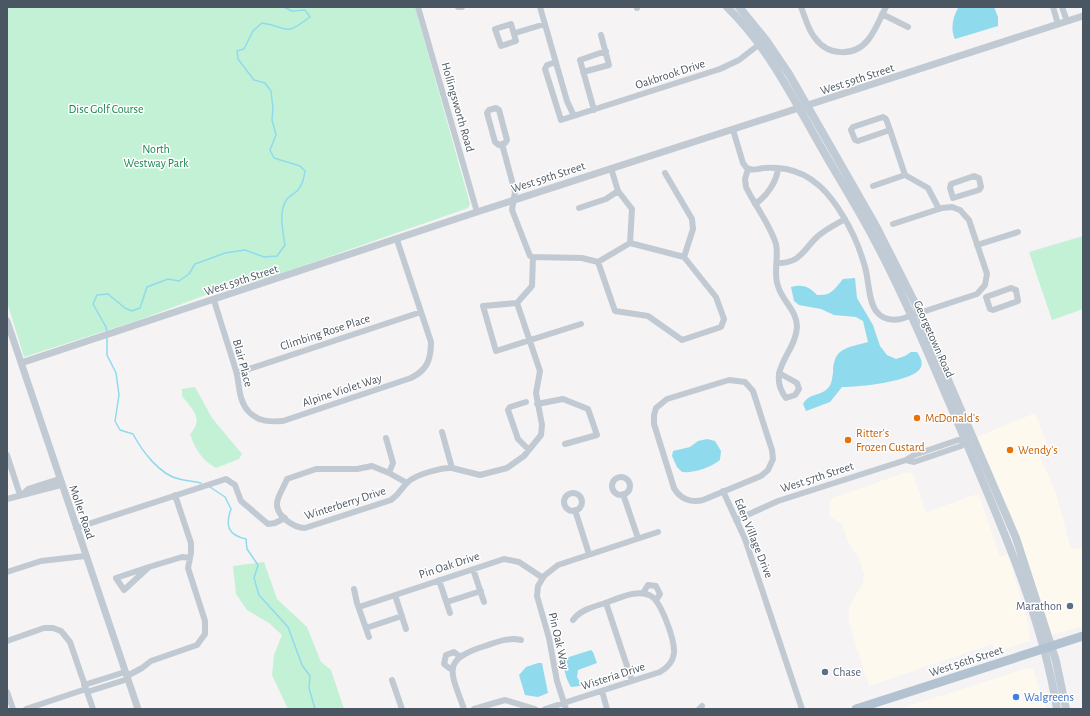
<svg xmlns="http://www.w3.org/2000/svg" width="1090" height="716" viewBox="0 0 1090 716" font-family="'Alegreya Sans',sans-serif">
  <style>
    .commercial { fill: #fdf9ef }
    .green { fill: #c3f1d5 }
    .water { fill: #90daee }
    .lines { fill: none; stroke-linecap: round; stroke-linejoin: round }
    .stream { stroke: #90daee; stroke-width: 1.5 }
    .minor { stroke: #c1cad2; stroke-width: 6 }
    .tertiary { stroke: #c1cad2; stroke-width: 7 }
    .secondary { stroke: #c1cbd6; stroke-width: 8 }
    .primary { stroke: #b3c2d1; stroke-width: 9 }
    .food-dot { fill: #e8710a; stroke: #fff; stroke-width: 1.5 }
    .service-dot { fill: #5c6f8a; stroke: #fff; stroke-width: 1.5 }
    .shop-dot { fill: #3f7fe0; stroke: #fff; stroke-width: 1.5 }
    .labels { text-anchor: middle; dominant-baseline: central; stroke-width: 3; stroke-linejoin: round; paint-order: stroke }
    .street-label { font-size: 12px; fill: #4a5661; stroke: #fff }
    .park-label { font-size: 12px; fill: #17864f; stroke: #fff }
    .food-label { font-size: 12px; fill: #c56008; stroke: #fff; text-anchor: start }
    .service-label { font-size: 12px; fill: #4e5e75; stroke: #fff; text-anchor: end }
    .shop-label { font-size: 12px; fill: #366cbe; stroke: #fff; text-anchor: start }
  </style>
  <rect width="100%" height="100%" fill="#f5f3f3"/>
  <path class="commercial" d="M1035,413L1050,452L1040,457L1056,493L1071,549L1083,548V626L1051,635L976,437Z
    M907,472L912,473L914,477L926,512L974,495L979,494L1000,557L1008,555L1030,630L1029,641L996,652L992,644L869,686L849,623V607L863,583L864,574L858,556L850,546L841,523L830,517L829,506L832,498Z
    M1028,668L1033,669L1046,709H899Z"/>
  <path class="green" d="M7,7H415L470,204L468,208L265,279L211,293L139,320L24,357L7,302Z
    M1083,236V309L1052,320L1029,252Z
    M195,387L212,418L242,454L239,459L216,468C202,460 195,449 190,434C204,419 193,410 182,396V389Z
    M264,562L277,599L307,627L321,662L331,670L344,709H288L272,675L274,655L282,635L269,623L247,610L236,594L233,566Z"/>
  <path class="water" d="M959,7H994L998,17V26L955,39C950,30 953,15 959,7Z
    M855,278L857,298L873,325L880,346L887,355L896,359L905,356L911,352H917C920,357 923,361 921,367C915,382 857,387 842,387L830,402L806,411L803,404C810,392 820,397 828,388C832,384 832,378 833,373C833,347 848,348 868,342L863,321L856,317L834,315L821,309L799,305L794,301L791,287C802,284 809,286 817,295C832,296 834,289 843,279Z
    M707,439L715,441L721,451L720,460C710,468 694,473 682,472L677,467L672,456L673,451L690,447L698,441Z
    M591,650L593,652L597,663L578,670L577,677L581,684L580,686L571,687C566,679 562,667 566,658Z
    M538,663H542L548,693L538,697L525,695L519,675L526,667Z"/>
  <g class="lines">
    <path class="stream" d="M107,332L106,327L93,304L97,295L108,294L125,308L132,311L140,308L147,287L168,279L179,281L189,274L195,264L225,253L245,250L264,257L277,256L285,245C283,232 278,211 287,199C289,196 294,194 297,191C302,186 304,179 305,171L300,166L274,158L270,150L276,135L272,120L273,109L271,91L265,83L254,80L238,59L237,51L244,49L253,31L262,23C290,27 282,38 310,17L305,10L292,11L284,7
      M107,338V355L116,373L119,395L115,421L120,430L133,434C142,451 160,475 179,479C187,481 193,481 201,483
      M210,487L225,497L231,509C225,526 228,535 246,539L247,549L258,565L254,578L259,595L288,627L302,665L310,676L309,688L315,709"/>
    <path class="minor" d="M418,7L477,212
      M458,7H462
      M540,7L567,101L574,116
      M801,7C805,17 808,30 815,38C828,56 854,57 868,40C876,30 880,18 886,7
      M1053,7L1058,24
      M1062,7L1067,21
      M637,8V7
      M882,14L908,27
      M511,24L516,41L501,46L495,29Z
      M515,33L545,24
      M556,62L547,65L545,69L561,120L720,69L739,60L761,43
      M583,72L609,65L601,35
      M496,108L499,110L507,140L505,143L499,145L495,142L487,113L489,110Z
      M594,110L580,60L606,51
      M883,117L886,119L890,130L858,141L855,140L851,130L853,127Z
      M733,130L743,163C745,166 746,169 750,169C754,171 760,168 765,168C772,167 779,168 786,169C813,174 830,194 843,216C853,232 860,249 865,267C869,280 868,300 876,311C882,319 891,321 901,319L977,294L985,285L987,274L969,220L960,210L952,207L942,208L893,224
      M890,130L905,175
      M502,144L515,192L512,210L530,256L533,257L582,258L598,262L630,243
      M611,168L618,191L632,209L630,243
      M748,169L745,179L746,187C755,206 770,224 776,244C779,258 773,273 778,286C782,301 797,310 797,327C796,353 765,370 786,398L795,395L799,389L797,383L779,373
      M665,173L692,219L693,229L684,257
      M974,176L979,178L981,187L979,190L953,198L950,188L951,184Z
      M873,186L905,175L928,188L939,209
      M755,204C766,197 777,182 778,168
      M579,208L606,199L618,191
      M977,245L1018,232
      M598,262L615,311L648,316L682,340L721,327L724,319L716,297L684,257L630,243
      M777,263C801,263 802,251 818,236C826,229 836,224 845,219
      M1011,288L1016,290L1018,301L993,310L990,309L986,297Z
      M214,300C221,324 229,347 236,371C240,385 238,401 249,412C259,422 270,422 283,421L411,378C427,370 431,360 431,342L397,240
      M517,303L483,306L496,351L581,324
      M517,303L532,286L533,257
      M237,373L421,312
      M729,380L745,382L753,391L772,450L773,459L768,470L761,476L703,500C691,503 680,499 674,488L654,424V415L656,408L667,399Z
      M526,402L510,407L508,410L518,439L529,450
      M537,404L563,399L588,409L597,435L565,444
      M386,438L393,463L389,473L407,483
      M7,455L20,495
      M906,460L914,462L961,446L966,441
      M452,468L480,475L507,468L524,456L541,435L542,425L536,393L540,371L517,303
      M389,473L372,466L357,469H316L287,479C284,487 278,495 277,503C276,516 294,528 305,528L391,500C401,493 401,488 408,482C415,475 442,467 452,468L442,432
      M612 486a9 9 0 1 1 18 0a9 9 0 1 1-18 0Z
      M723,491L745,539L802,709
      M24,493L28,489L59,479
      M564 502a9 9 0 1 1 18 0a9 9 0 1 1-18 0Z
      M623,494L638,538
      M7,499L61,485
      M575,510L589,554
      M736,520L778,501L906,460L914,455L958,440H968
      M76,528L226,479L235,485L241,501L268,524L275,523L285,518
      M149,567L116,578L124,590L149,567L182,557L190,558
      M473,569L484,602
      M7,572L41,561L85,556
      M439,580L450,613
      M354,589L357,603L369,637
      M643,593L648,585L656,586L660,594L656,600
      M395,595L406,629
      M447,602L481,591
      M606,603L632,681
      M359,607L504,559L519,562L543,578
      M366,628L402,616
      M7,641L44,628H53L61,631L70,642L93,709
      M453,669L449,668L444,664L446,655L454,652L459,656
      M127,676L142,668L151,661L197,645L205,634V621L188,568L191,553V543L175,495
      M392,680L402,709
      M84,685L125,672
      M602,691L607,709
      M7,692L13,709
      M87,692L128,679
      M26,709L86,689
      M464,709C451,672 440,660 485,646C497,642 508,637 521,640
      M474,709L505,700L535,709
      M545,709L660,672C667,668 673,662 674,653C675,641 661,599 649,595C637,589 617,599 605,603C593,607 580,610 573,620
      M566,709L557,681L549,638L537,596L538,586L544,576L558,565L658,532
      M699,709L702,706"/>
    <path class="tertiary" d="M7,321L138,709
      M21,363L477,212L1083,16"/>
    <path class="secondary" d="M727,7C768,47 793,98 821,147C838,177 857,207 874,239C910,307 939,379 969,449C1004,531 1043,621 1057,709
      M739,7L766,40L789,74L876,226L915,303L1016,538L1056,661L1066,709"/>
    <path class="primary" d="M856,709L1083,636"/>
  </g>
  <g class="food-dot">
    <circle cx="917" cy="418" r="4"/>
    <circle cx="848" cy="440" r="4"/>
    <circle cx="1010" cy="450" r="4"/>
  </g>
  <g class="service-dot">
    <circle cx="1070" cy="606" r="4"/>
    <circle cx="825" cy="672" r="4"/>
  </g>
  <circle class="shop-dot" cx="1016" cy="697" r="4"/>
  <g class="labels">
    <g class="street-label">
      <text transform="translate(670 74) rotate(-18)">Oakbrook Drive</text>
      <text transform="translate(857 79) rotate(-18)">West 59th Street</text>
      <text transform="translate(458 107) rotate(74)">Hollingsworth Road</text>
      <text transform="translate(548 177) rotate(-18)">West 59th Street</text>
      <text transform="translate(241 280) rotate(-18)">West 59th Street</text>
      <text transform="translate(325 332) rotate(-18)">Climbing Rose Place</text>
      <text transform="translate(934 339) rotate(66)">Georgetown Road</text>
      <text transform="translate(243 363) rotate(75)">Blair Place</text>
      <text transform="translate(342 390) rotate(-18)">Alpine Violet Way</text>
      <text transform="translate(817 477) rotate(-18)">West 57th Street</text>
      <text transform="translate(345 503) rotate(-18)">Winterberry Drive</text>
      <text transform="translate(82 512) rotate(71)">Moller Road</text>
      <text transform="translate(754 538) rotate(68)">Eden Village Drive</text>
      <text transform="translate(449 565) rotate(-18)">Pin Oak Drive</text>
      <text transform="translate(559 641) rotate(77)">Pin Oak Way</text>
      <text transform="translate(966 661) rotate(-18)">West 56th Street</text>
      <text transform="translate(613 676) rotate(-18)">Wisteria Drive</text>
    </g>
    <g class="park-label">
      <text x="106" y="109">Disc Golf Course</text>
      <text x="156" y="149">North<tspan x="156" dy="14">Westway Park</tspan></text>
    </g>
    <g class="food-label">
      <text x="925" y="418">McDonald's</text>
      <text x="856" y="433">Ritter's<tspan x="856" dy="14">Frozen Custard</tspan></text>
      <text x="1018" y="450">Wendy's</text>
    </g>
    <g class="service-label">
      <text x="1062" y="606">Marathon</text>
      <text x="833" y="672" text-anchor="start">Chase</text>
    </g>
    <g class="shop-label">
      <text x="1024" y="697">Walgreens</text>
    </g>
  </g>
  <rect width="1090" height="716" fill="none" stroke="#4a5661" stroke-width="16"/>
</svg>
